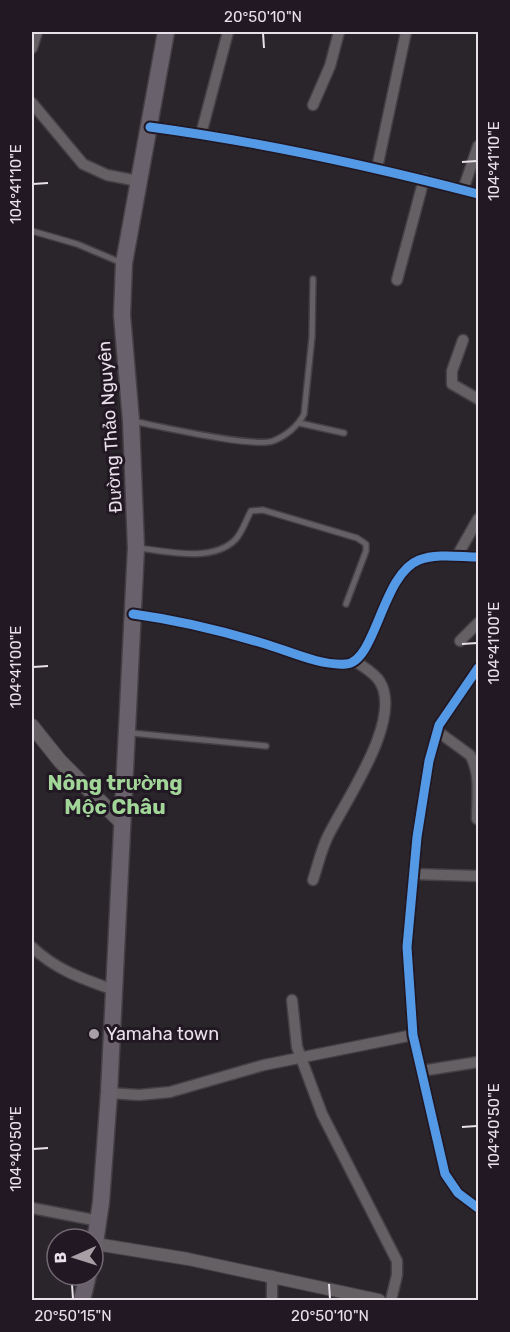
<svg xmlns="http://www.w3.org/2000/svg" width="510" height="1332" viewBox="0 0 510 1332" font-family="Rubik,sans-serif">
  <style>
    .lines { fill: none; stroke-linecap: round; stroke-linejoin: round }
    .service-casing { stroke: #454046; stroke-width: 8 }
    .minor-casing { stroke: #454046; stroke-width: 13 }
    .tertiary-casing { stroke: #454046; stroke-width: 14 }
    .secondary-casing { stroke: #454046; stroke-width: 16 }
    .primary-casing { stroke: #454046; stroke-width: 19 }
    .service { stroke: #646064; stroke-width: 5 }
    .minor { stroke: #646064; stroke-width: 10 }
    .tertiary { stroke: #646064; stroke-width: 12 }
    .secondary { stroke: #646064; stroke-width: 14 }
    .primary { stroke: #69616b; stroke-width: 16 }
    .cycleway-casing { stroke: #211823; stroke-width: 13 }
    .cycleway { stroke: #5399e6; stroke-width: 9 }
    .ticks { fill: none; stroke: #e8e1e9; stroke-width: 2 }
    .poi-dot { fill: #a69fa6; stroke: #211823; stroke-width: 2 }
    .labels { text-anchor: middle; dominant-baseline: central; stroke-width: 6; stroke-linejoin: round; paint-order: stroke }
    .street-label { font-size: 18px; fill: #e8e1e9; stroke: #211823 }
    .poi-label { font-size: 18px; fill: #e8e1e9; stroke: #211823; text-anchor: start }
    .quarter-label { font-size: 21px; font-weight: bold; fill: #a2d699; stroke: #211823 }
    .neatline { fill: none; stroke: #e8e1e9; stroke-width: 2 }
    .ticks-label { font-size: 15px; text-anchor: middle; fill: #e8e1e9 }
  </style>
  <rect width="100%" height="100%" fill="#2a252a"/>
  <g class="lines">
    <defs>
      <path id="service" d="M32,231L77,244L122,263
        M132,421C158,426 253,448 273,441C286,436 298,426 304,414L312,337L313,279
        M299,423L344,433
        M138,548C166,551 211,563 235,540C242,533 246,520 251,511L263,510L357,538L366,544V551L346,604
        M131,733L266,746"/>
      <path id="minor" d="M32,48L37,32
        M32,103L83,164L107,175L138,181
        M313,105L330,66L339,32
        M150,127C261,142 371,166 478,194
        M201,134L228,32
        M377,168L406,32
        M463,190L478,146
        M397,280L424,179
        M463,340L452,371V384L478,399
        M457,556L478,519
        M133,614C177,620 219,630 262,643C287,650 319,666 346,664C376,662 382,574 419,560C437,553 460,557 478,557
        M460,641L478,623
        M478,668L439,725L429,761L417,837L407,947L413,1035L445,1174L458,1193L478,1208
        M437,731L470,755C481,773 477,799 477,819
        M413,874L478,876
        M313,880C318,865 321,850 328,836C345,801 403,720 380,682C375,673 363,667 355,661
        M32,947C56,970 83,979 114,990
        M292,1000L297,1047L322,1114L397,1261V1275L391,1300
        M421,1071L478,1062
        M109,1093L139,1095L170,1092L264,1065L413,1035
        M32,1208L99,1221
        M272,1300V1276"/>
      <path id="tertiary" d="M96,1244L188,1259L379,1300"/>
      <path id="secondary" d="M32,726L60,761L123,824"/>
      <path id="primary" d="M93,1256L101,1202L109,1093L136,548L131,421L122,315L124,263L166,32
        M82,1300L88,1275"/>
    </defs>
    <use href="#service" class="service-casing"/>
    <use href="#minor" class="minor-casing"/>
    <use href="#tertiary" class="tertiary-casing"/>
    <use href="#secondary" class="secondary-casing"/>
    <use href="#primary" class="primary-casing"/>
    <use href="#service" class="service"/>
    <use href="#minor" class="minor"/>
    <use href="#tertiary" class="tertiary"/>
    <use href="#secondary" class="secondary"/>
    <use href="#primary" class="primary"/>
    <defs>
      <path id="cycleway" d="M150,127C261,142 371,166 478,194
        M133,614C177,620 219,630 262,643C287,650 319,666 346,664C376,662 382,574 419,560C437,553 460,557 478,557
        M478,668L439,725L429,761L417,837L407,947L413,1035L445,1174L458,1193L478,1208"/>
    </defs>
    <use href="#cycleway" class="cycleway-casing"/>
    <use href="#cycleway" class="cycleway"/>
  </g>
  <path class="ticks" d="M263,33L264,48M462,162L477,161M33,184L48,183M462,644L477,643M33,667L48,666M462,1127L477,1126M33,1149L48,1148M72,1284L73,1299M329,1284L330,1299"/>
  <circle class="poi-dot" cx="94" cy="1034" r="6"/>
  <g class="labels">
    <g class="street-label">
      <text transform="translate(110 427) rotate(-94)">Đường Thảo Nguyên</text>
    </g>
    <g class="poi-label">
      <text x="106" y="1034">Yamaha town</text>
    </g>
    <g class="quarter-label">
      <text x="115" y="782">Nông trường<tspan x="115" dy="24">Mộc Châu</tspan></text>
    </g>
  </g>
  <rect width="510" height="1332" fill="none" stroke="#211823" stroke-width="66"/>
  <g transform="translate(75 1257) rotate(267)"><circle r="28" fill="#211823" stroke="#716872" stroke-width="1.5"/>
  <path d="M0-4.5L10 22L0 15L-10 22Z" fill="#a69fa6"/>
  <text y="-9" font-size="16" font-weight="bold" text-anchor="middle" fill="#e8e1e9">B</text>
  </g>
  <rect x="33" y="33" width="444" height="1266" class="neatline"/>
  <g class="ticks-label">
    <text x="263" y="22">20°50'10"N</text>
    <text transform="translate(494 161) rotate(-90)" y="5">104°41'10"E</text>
    <text transform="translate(16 184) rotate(-90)" y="5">104°41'10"E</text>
    <text transform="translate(494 643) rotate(-90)" y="5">104°41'00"E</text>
    <text transform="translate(16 667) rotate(-90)" y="5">104°41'00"E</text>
    <text transform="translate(494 1126) rotate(-90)" y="5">104°40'50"E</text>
    <text transform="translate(16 1149) rotate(-90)" y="5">104°40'50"E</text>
    <text x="73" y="1321">20°50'15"N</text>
    <text x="330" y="1321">20°50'10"N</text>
  </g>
</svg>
